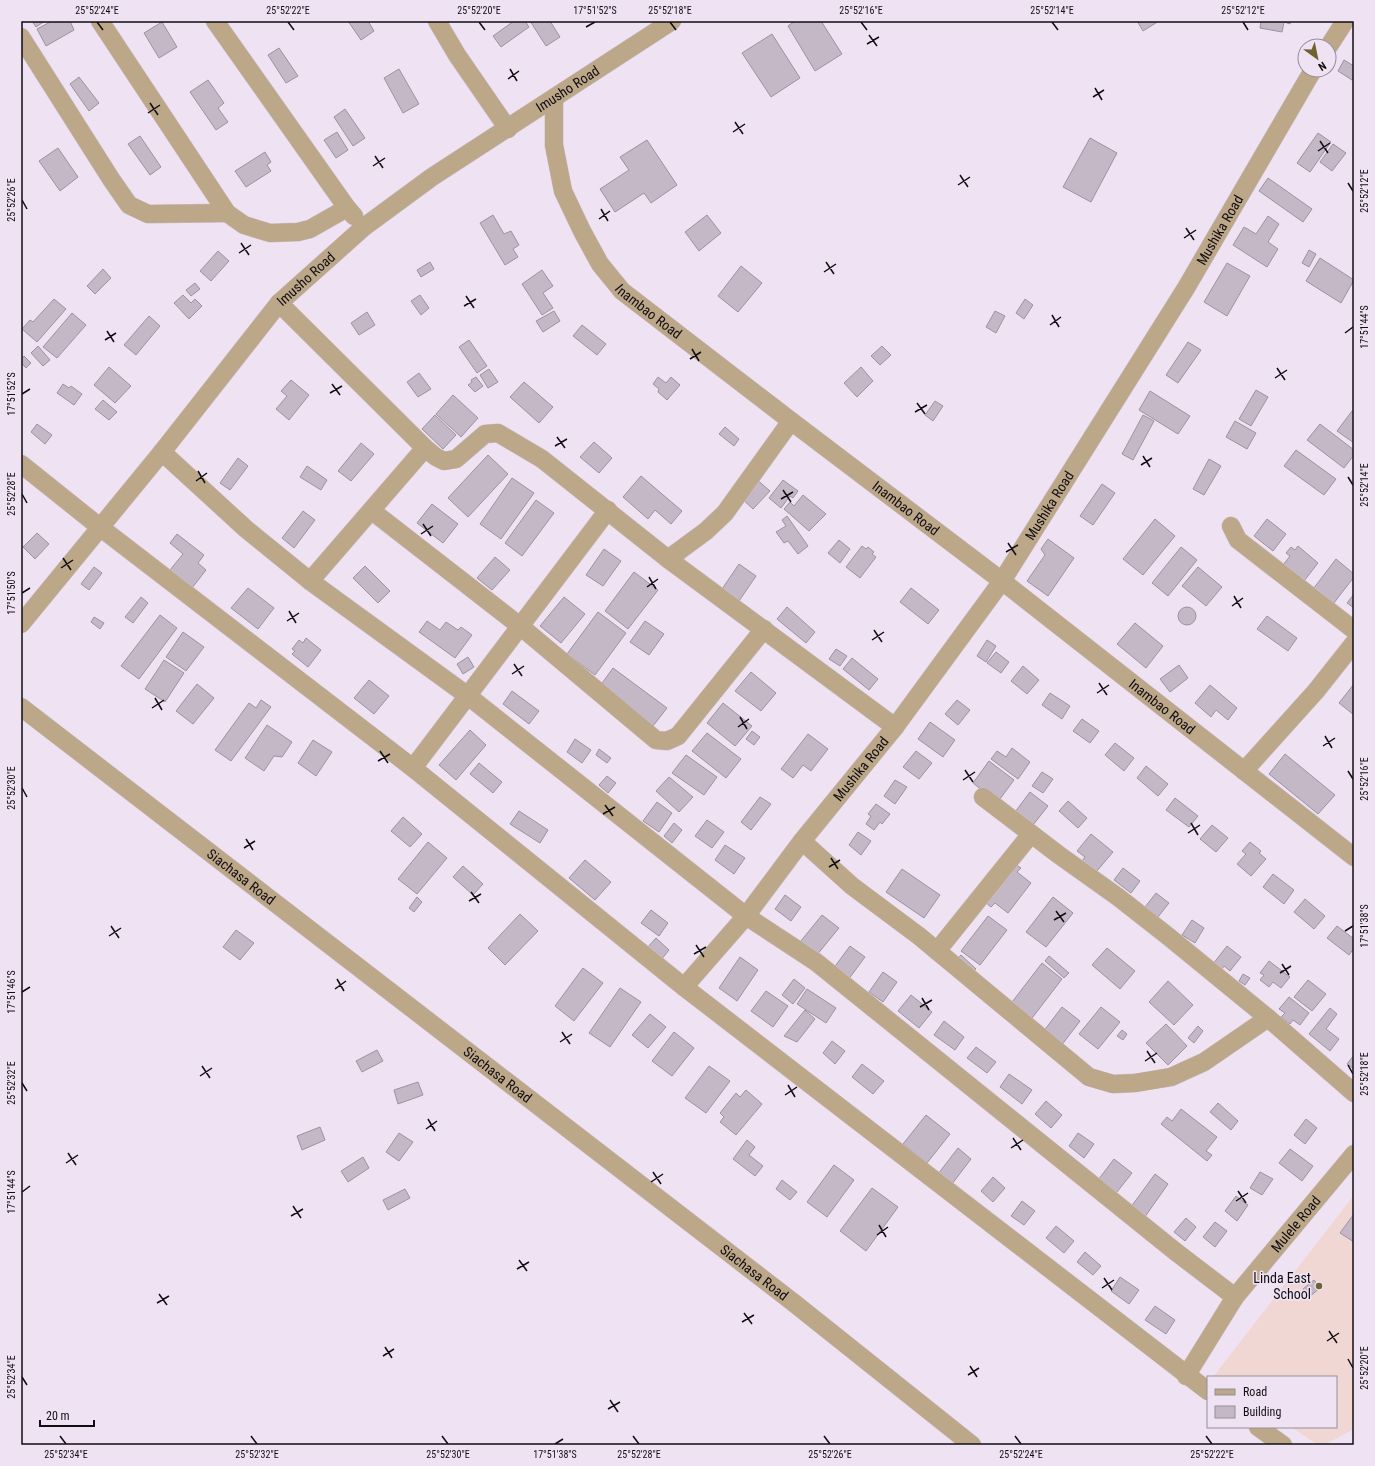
<svg xmlns="http://www.w3.org/2000/svg" width="1375" height="1466" viewBox="0 0 1375 1466" font-family="'Roboto Condensed',sans-serif">
  <style>
    .education { fill: #f1d7d3 }
    .building { fill: #c4b8c7; stroke: #9d92a1 }
    .lines { fill: none; stroke-linecap: round; stroke-linejoin: round }
    .minor-casing { stroke: #cbc1cf; stroke-width: 19 }
    .minor { stroke: #bca788; stroke-width: 18 }
    .ticks { fill: none; stroke: #110d12; stroke-width: 1.5 }
    .poi-dot { fill: #6d6330; stroke: #efe3f3; stroke-width: 1.5 }
    .labels { text-anchor: middle; dominant-baseline: central; stroke-width: 3; stroke-linejoin: round; paint-order: stroke }
    .street-label { font-size: 14px; fill: #110d12; stroke: #efe3f3 }
    .poi-label { font-size: 14px; fill: #110d12; stroke: #efe3f3; text-anchor: end }
    .neatline { fill: none; stroke: #110d12; stroke-width: 1.5 }
    .ticks-label { font-size: 10px; text-anchor: middle; fill: #110d12 }
  </style>
  <rect width="100%" height="100%" fill="#efe3f3"/>
  <path class="education" d="M1354,1195V1429L1324,1445H1318L1291,1427H1336V1377H1213Z"/>
  <path class="building" d="M32,21H45L36,27Z
    M52,21H70L74,30L46,46L37,29Z
    M348,21H368L374,31L361,40Z
    M514,21H525L529,27L501,47L493,36Z
    M530,21H550L560,37L546,46Z
    M795,21H821L842,54L815,71L788,26Z
    M1137,21H1159L1143,31Z
    M1261,21H1291L1290,24L1284,22L1282,32L1260,28Z
    M162,22L177,47L159,58L144,33Z
    M772,34L800,78L771,97L742,53Z
    M279,48L298,76L286,83L268,55Z
    M1344,60L1354,66V75L1352,80L1338,71Z
    M399,69L419,104L403,113L384,78Z
    M79,77L99,103L89,111L70,84Z
    M208,80L224,103L218,108L228,122L216,130L190,92Z
    M345,109L365,138L353,146L334,117Z
    M337,132L348,150L336,158L324,140Z
    M1318,133L1331,142L1310,172L1297,163Z
    M140,136L161,167L150,175L128,144Z
    M1090,138L1117,153L1091,202L1063,187Z
    M647,140L677,185L651,203L644,193L615,212L600,189L629,170L620,157Z
    M1333,144L1346,153L1332,171L1320,162Z
    M58,148L78,177L60,191L39,161Z
    M265,152L271,162L267,165L271,171L246,187L235,171Z
    M1268,178L1312,209L1303,222L1259,191Z
    M493,215L504,234L511,231L519,245L513,249L518,257L505,265L480,223Z
    M707,215L721,233L699,251L685,232Z
    M1268,216L1279,224L1268,242L1278,249L1267,267L1233,245L1244,227L1256,234Z
    M1309,250L1316,254L1309,267L1302,263Z
    M218,251L229,261L211,281L200,271Z
    M1320,258L1354,280L1341,303L1306,281Z
    M430,262L434,269L421,277L417,270Z
    M1227,263L1250,276L1227,316L1204,302Z
    M741,266L762,283L738,312L718,296Z
    M103,269L111,278L95,294L87,286Z
    M542,270L553,286L543,293L553,308L542,315L522,284Z
    M195,283L200,289L191,296L186,290Z
    M183,295L191,303L195,299L202,306L189,319L174,303Z
    M420,295L429,308L421,315L411,301Z
    M54,299L66,309L37,342L22,329L30,320L33,322Z
    M1025,299L1033,305L1024,319L1016,313Z
    M554,311L560,321L543,332L536,321Z
    M995,311L1005,316L996,333L986,327Z
    M367,312L375,325L359,335L351,323Z
    M72,313L86,325L57,358L43,347Z
    M149,316L160,326L136,355L124,345Z
    M582,325L606,344L597,355L573,336Z
    M469,340L487,366L477,373L459,347Z
    M1188,342L1201,350L1178,383L1166,375Z
    M38,346L50,360L43,366L31,353Z
    M882,346L891,355L880,365L871,356Z
    M24,356L31,363L26,368L21,363V360Z
    M109,367L131,386L115,403L94,385Z
    M861,367L873,381L857,397L844,383Z
    M489,369L498,382L488,388L480,375Z
    M419,373L431,389L418,397L407,382Z
    M476,377L483,386L475,392L468,385L472,382L471,380Z
    M658,377L666,383L671,377L680,385L667,400L658,392L659,389L653,384Z
    M291,380L309,395L289,420L276,409L287,396L281,391Z
    M524,382L553,407L539,423L510,397Z
    M63,384L69,388L71,386L82,394L74,405L57,393Z
    M1256,390L1268,397L1251,426L1239,419Z
    M1150,391L1190,416L1178,434L1139,410Z
    M453,395L478,418L461,437L436,414Z
    M103,400L117,412L109,420L95,409Z
    M935,401L943,406L933,421L925,415Z
    M1352,411L1354,413V443L1337,431Z
    M435,415L456,435L443,449L422,429Z
    M1143,415L1154,421L1133,460L1122,454Z
    M1235,421L1256,433L1247,449L1226,437Z
    M37,424L52,435L45,444L31,432Z
    M1320,424L1354,450V455L1344,468L1307,440Z
    M725,427L739,439L734,446L719,434Z
    M594,442L612,458L599,473L580,457Z
    M361,443L374,454L351,481L338,471Z
    M1296,450L1336,479L1324,495L1284,466Z
    M488,455L508,474L468,517L448,498Z
    M238,458L248,466L230,490L220,483Z
    M1209,459L1221,466L1204,495L1193,489Z
    M307,466L327,480L321,490L300,477Z
    M641,476L682,511L671,524L655,510L648,519L623,497Z
    M512,478L534,493L501,539L480,524Z
    M755,478L770,491L753,509L739,496Z
    M783,480L798,491L793,498L790,496L781,508L769,498Z
    M1102,484L1115,493L1093,525L1080,516Z
    M803,495L826,514L809,531L784,509L790,502L794,506Z
    M536,500L554,513L522,556L505,543Z
    M432,504L458,524L443,543L417,523Z
    M303,511L315,520L294,548L282,538Z
    M787,516L808,546L798,554L788,541L784,543L776,532L786,526L782,520Z
    M1155,519L1175,536L1143,575L1123,559Z
    M1267,519L1286,534L1273,551L1254,536Z
    M37,533L49,544L35,559L23,547Z
    M177,534L204,555L198,563L206,570L192,588L170,570L183,554L170,543Z
    M1048,539L1074,558L1048,596L1027,581L1045,555L1041,549Z
    M839,540L850,549L840,563L828,553Z
    M862,546L866,549L868,547L874,552L872,554L876,557L860,578L846,567Z
    M1298,546L1318,563L1304,581L1283,565L1290,556L1286,553L1291,547L1295,550Z
    M1181,547L1197,560L1168,596L1152,583Z
    M604,549L621,561L603,586L586,575Z
    M495,557L510,570L492,590L477,578Z
    M1336,559L1354,574V577L1330,608L1310,593Z
    M739,564L756,576L739,601L722,589Z
    M365,566L390,591L378,603L353,578Z
    M94,567L102,573L89,590L81,584Z
    M1198,567L1222,587L1206,606L1182,586Z
    M634,572L658,590L628,629L605,611Z
    M248,588L274,608L258,629L231,608Z
    M911,588L939,610L928,624L900,602Z
    M1354,594V608L1347,603Z
    M141,597L148,603L133,623L125,617Z
    M564,597L585,614L561,643L540,626Z
    M1178 616a9 9 0 1 1 18 0a9 9 0 1 1-18 0Z
    M787,607L815,632L806,643L777,619Z
    M598,612L626,633L595,675L567,654Z
    M160,615L177,628L139,679L121,666Z
    M1267,616L1297,638L1288,651L1257,629Z
    M94,617L104,623L100,629L91,622Z
    M427,621L440,630L446,622L458,630L461,627L472,635L455,658L419,632Z
    M645,621L664,634L649,655L630,642Z
    M1135,623L1163,646L1146,668L1117,644Z
    M183,632L204,647L186,671L166,657Z
    M306,638L321,650L308,667L292,654L295,651L292,649L299,640L303,643Z
    M987,640L996,646L986,662L977,656Z
    M836,649L847,656L840,666L829,659Z
    M996,652L1009,662L1001,673L987,663Z
    M468,657L474,667L463,674L457,664Z
    M852,658L878,679L869,690L843,669Z
    M164,660L184,673L165,702L145,689Z
    M1179,665L1188,678L1170,692L1160,679Z
    M1023,666L1039,680L1027,694L1011,681Z
    M613,668L667,708L653,726L600,686Z
    M751,672L776,693L761,711L735,691Z
    M369,680L389,696L374,714L354,698Z
    M197,684L214,698L193,724L176,711Z
    M1354,684V715L1339,703Z
    M1210,685L1237,708L1228,720L1216,710L1211,717L1195,703Z
    M512,691L539,711L529,724L503,704Z
    M1050,693L1070,706L1062,719L1042,705Z
    M261,700L271,707L231,761L215,750L249,703L256,708Z
    M957,700L970,710L958,725L945,714Z
    M723,703L752,726L735,746L707,723Z
    M1082,719L1099,731L1090,743L1073,731Z
    M930,722L955,740L943,757L918,739Z
    M267,725L292,742L282,757L274,756L264,771L245,758Z
    M470,730L486,745L456,780L439,765Z
    M752,731L760,737L754,745L746,739Z
    M707,733L741,759L726,778L692,751Z
    M808,734L828,749L811,771L803,765L793,778L781,769Z
    M575,739L591,750L582,763L567,752Z
    M313,740L332,752L316,776L298,763Z
    M1115,743L1134,758L1124,771L1105,755Z
    M1012,748L1030,762L1018,779L991,759L997,751L1006,757Z
    M599,749L611,758L607,763L596,755Z
    M916,751L932,763L919,779L903,767Z
    M1285,754L1335,795L1318,814L1269,774Z
    M686,755L717,777L704,795L672,773Z
    M989,761L1014,780L1000,799L985,788L983,791L973,783Z
    M479,763L502,782L493,793L470,774Z
    M1146,766L1168,784L1158,796L1137,778Z
    M1042,772L1053,779L1043,793L1032,786Z
    M607,776L616,783L608,793L599,785Z
    M669,777L693,797L679,812L656,791Z
    M895,780L907,787L895,804L884,796Z
    M1030,792L1048,806L1033,825L1015,812Z
    M760,797L771,804L751,830L741,822Z
    M1175,798L1198,816L1189,827L1166,810Z
    M1068,801L1087,818L1078,828L1059,811Z
    M657,802L672,813L659,832L643,821Z
    M876,804L890,814L882,824L880,822L874,830L866,824L871,816L868,814Z
    M519,811L548,830L540,843L510,824Z
    M403,817L422,834L410,847L391,831Z
    M707,820L724,832L712,848L695,836Z
    M674,823L682,830L672,843L664,836Z
    M1212,825L1228,838L1216,852L1200,839Z
    M858,832L871,841L861,855L849,845Z
    M1091,834L1113,852L1096,872L1082,861L1085,857L1077,851Z
    M428,842L447,858L417,894L398,879Z
    M1250,842L1261,851L1259,853L1266,859L1251,876L1237,864L1246,854L1242,851Z
    M725,845L745,858L734,874L715,860Z
    M585,860L611,882L595,900L569,878Z
    M1015,864L1021,868L1017,872L1031,883L1008,913L995,903L991,907L985,902Z
    M463,866L483,884L473,895L453,877Z
    M1123,868L1140,881L1131,893L1114,880Z
    M902,869L940,895L924,918L886,892Z
    M1273,874L1294,890L1284,904L1263,887Z
    M1156,893L1169,903L1158,917L1145,907Z
    M785,895L801,907L791,921L775,909Z
    M417,897L422,902L414,912L409,908Z
    M1053,897L1073,913L1046,947L1026,932Z
    M1305,899L1325,916L1314,929L1294,912Z
    M651,910L668,923L659,936L641,923Z
    M520,914L538,931L505,965L488,948Z
    M822,915L839,928L816,956L800,942Z
    M988,916L1007,930L980,965L961,951Z
    M1192,920L1204,928L1195,943L1182,935Z
    M1337,926L1354,939V948L1349,955L1327,938Z
    M236,930L254,943L240,960L223,947Z
    M656,938L669,950L661,960L647,948Z
    M850,946L865,957L848,980L833,969Z
    M1227,946L1241,957L1230,971L1224,966L1221,970L1213,964Z
    M1107,948L1135,971L1120,989L1092,965Z
    M961,955L976,969L969,976L954,962Z
    M1049,956L1069,973L1064,978L1045,961Z
    M740,957L758,970L737,1001L719,988Z
    M1269,961L1290,977L1281,988L1273,982L1269,987L1260,980L1264,975L1260,973Z
    M1042,963L1062,979L1029,1022L1009,1006Z
    M583,968L603,983L574,1021L555,1006Z
    M883,972L897,982L883,1002L869,992Z
    M1243,974L1250,978L1245,985L1239,981Z
    M794,979L805,988L793,1004L782,995Z
    M1308,980L1326,994L1312,1011L1294,997Z
    M1168,981L1193,1005L1174,1025L1149,1002Z
    M620,988L641,1002L610,1047L589,1033Z
    M807,989L836,1008L826,1023L797,1004Z
    M766,991L788,1006L773,1027L751,1011Z
    M911,995L932,1012L919,1028L898,1011Z
    M1289,997L1309,1013L1300,1025L1293,1020L1290,1024L1281,1017L1285,1013L1279,1009Z
    M1062,1007L1080,1021L1061,1046L1043,1032Z
    M1101,1007L1120,1022L1098,1049L1079,1034Z
    M1330,1008L1337,1014L1326,1029L1339,1039L1330,1051L1309,1034Z
    M805,1010L815,1019L797,1042L784,1036Z
    M650,1014L666,1027L648,1048L632,1035Z
    M944,1021L964,1037L955,1050L934,1035Z
    M1166,1024L1187,1046L1168,1065L1146,1043Z
    M1198,1026L1203,1031L1194,1043L1188,1038Z
    M1122,1030L1127,1034L1123,1040L1117,1036Z
    M674,1032L694,1048L672,1076L652,1061Z
    M832,1041L845,1051L835,1064L823,1053Z
    M976,1047L996,1062L987,1073L967,1058Z
    M377,1050L383,1061L362,1072L356,1061Z
    M1354,1055V1069L1347,1064Z
    M862,1064L884,1081L873,1094L852,1077Z
    M709,1066L730,1081L706,1113L685,1098Z
    M1009,1074L1032,1090L1022,1104L1000,1087Z
    M418,1082L423,1095L398,1104L394,1090Z
    M746,1090L762,1104L736,1135L720,1122L724,1117L720,1113L736,1093L740,1097Z
    M1046,1101L1062,1115L1051,1128L1035,1114Z
    M1218,1103L1238,1121L1231,1130L1210,1112Z
    M1181,1109L1217,1137L1206,1151L1212,1155L1207,1161L1161,1124L1167,1117L1172,1121Z
    M926,1115L950,1134L927,1163L903,1144Z
    M1306,1119L1317,1128L1305,1144L1294,1135Z
    M320,1127L325,1140L302,1150L297,1136Z
    M399,1133L413,1142L399,1161L386,1152Z
    M1078,1133L1094,1144L1084,1158L1069,1146Z
    M747,1140L755,1147L749,1155L763,1166L755,1176L733,1159Z
    M958,1148L971,1159L952,1184L938,1174Z
    M1290,1149L1313,1166L1302,1181L1279,1163Z
    M363,1157L369,1168L348,1182L341,1171Z
    M1114,1159L1132,1173L1113,1197L1095,1184Z
    M834,1165L854,1180L827,1217L807,1202Z
    M1260,1172L1273,1179L1262,1195L1250,1188Z
    M1155,1174L1168,1184L1142,1221L1128,1211Z
    M993,1177L1005,1188L993,1202L981,1191Z
    M782,1180L797,1192L790,1200L776,1189Z
    M872,1188L898,1207L866,1251L840,1231Z
    M405,1189L410,1198L388,1210L383,1200Z
    M1236,1196L1248,1205L1237,1221L1225,1211Z
    M1022,1201L1035,1211L1024,1225L1011,1216Z
    M1354,1214V1242L1340,1233Z
    M1186,1218L1196,1227L1185,1241L1174,1232Z
    M1215,1222L1227,1231L1215,1247L1203,1237Z
    M1056,1226L1074,1241L1064,1253L1046,1238Z
    M1085,1252L1101,1266L1093,1275L1077,1262Z
    M1120,1277L1139,1290L1129,1304L1111,1291Z
    M1314,1280L1320,1288L1309,1297L1303,1289Z
    M1155,1306L1175,1320L1166,1334L1145,1320Z"/>
  <g class="lines">
    <defs>
      <g id="minor">
        <path d="M100,21L227,213L244,225L270,233L298,232L310,229L347,208"/>
        <path d="M215,21L347,208L354,216"/>
        <path d="M437,21L457,55L508,129"/>
        <path d="M21,37L111,179L129,205L148,214L227,213"/>
        <path d="M1329,46L1345,21"/>
        <path id="s1" d="M554,98V145L563,191L582,231L600,264L622,291L791,421L1002,581L1354,857"/>
        <path d="M279,303L425,448L436,457L444,461L456,459L485,434L498,433L542,459L668,559L895,727"/>
        <path d="M162,452L246,529L310,581L468,696L746,916L816,962L1176,1252L1235,1297"/>
        <path d="M21,464L101,528L413,768L684,987L1208,1391"/>
        <path d="M372,511L520,626L656,740L667,741L678,736L764,629"/>
        <path d="M1231,526L1238,540L1354,630"/>
        <path d="M668,559L706,531L725,513L791,421"/>
        <path d="M310,581L425,448"/>
        <path id="s2" d="M21,624L162,452L279,303L364,227L432,177L672,21"/>
        <path id="s3" d="M21,707L794,1303L972,1445"/>
        <path d="M413,768L608,510"/>
        <path d="M1244,771L1316,691L1354,643"/>
        <path d="M983,797L1059,855L1118,897L1169,937L1268,1018L1354,1093"/>
        <path d="M802,841L852,886L919,936L1089,1077L1113,1084L1135,1083L1171,1077L1204,1062L1268,1018"/>
        <path d="M937,951L1031,834"/>
        <path id="s4" d="M684,987L746,916L802,841L895,727L1002,581L1186,288L1313,70"/>
        <path id="s5" d="M1186,1376L1235,1297L1354,1154"/>
        <path d="M1258,1427L1283,1445"/>
      </g>
    </defs>
    <use href="#minor" class="minor-casing"/>
    <use href="#minor" class="minor"/>
  </g>
  <path class="ticks" d="M97,22L103,30M288,22L294,30M479,22L485,30M670,22L676,30M861,22L867,30M1052,22L1058,30M1243,22L1248,30M586,27L595,22M869,35L877,46M867,44L879,37M510,69L517,81M508,79L519,71M1095,88L1102,100M1093,97L1104,90M150,103L158,115M148,113L160,105M735,122L743,134M733,132L745,124M1320,141L1328,153M1318,151L1330,143M375,156L383,168M373,166L385,158M960,175L968,187M1348,183L1353,191M958,185L970,177M22,200L27,209M601,209L608,221M599,219L610,211M1186,228L1194,240M1184,238L1196,230M241,243L249,255M239,253L251,245M826,262L834,274M824,272L836,264M466,296L474,308M464,306L476,299M1052,315L1059,327M1050,325L1061,317M107,331L114,342M1345,333L1353,327M105,340L116,333M692,349L699,361M690,359L701,352M1277,368L1285,380M1275,378L1287,370M332,384L340,395M330,393L342,386M22,394L30,389M917,403L925,414M915,412L927,405M557,437L565,448M555,446L567,439M1143,456L1150,467M1141,465L1152,458M198,471L205,483M1348,477L1353,485M196,481L207,473M783,490L791,502M22,494L27,503M781,499L793,492M423,524L431,536M421,534L433,526M1008,543L1016,555M1006,552L1018,545M63,558L71,570M61,568L73,560M649,577L656,589M647,587L658,579M22,593L30,588M1234,596L1241,608M1232,606L1243,598M289,611L296,623M287,621L299,613M874,630L882,642M872,640L884,632M514,664L522,676M512,674L524,666M1099,683L1107,695M1097,693L1109,685M155,698L162,710M152,708L164,700M740,717L747,729M738,727L749,719M1325,736L1332,748M1323,746L1335,738M380,751L388,763M378,761L390,754M965,770L973,782M1348,771L1353,779M963,780L975,772M22,788L27,797M605,805L613,816M603,814L615,807M1191,823L1198,835M1188,833L1200,825M246,839L253,850M244,848L255,841M831,858L838,869M829,867L840,860M471,892L479,903M469,901L481,894M1056,911L1064,922M1054,920L1066,913M111,926L119,938M1345,931L1353,926M109,936L121,928M696,945L704,957M694,954L706,947M1282,964L1289,975M1280,973L1291,966M337,979L344,991M335,989L346,981M22,992L30,987M922,998L929,1010M920,1007L932,1000M562,1032L570,1044M560,1042L572,1034M1147,1051L1155,1063M1145,1061L1157,1053M1348,1065L1353,1074M202,1066L210,1078M200,1076L212,1068M22,1083L27,1091M788,1085L795,1097M785,1095L797,1087M428,1119L435,1131M426,1129L437,1121M1013,1138L1021,1150M1011,1148L1023,1140M68,1153L76,1165M66,1163L78,1155M653,1172L661,1184M651,1182L663,1174M1238,1191L1246,1203M22,1192L30,1186M1236,1201L1248,1193M293,1206L301,1218M291,1216L303,1209M879,1225L886,1237M877,1235L888,1227M519,1260L527,1271M517,1269L529,1262M1104,1278L1112,1290M1102,1288L1114,1280M159,1294L167,1305M157,1303L169,1296M744,1313L752,1324M742,1322L754,1315M1329,1331L1337,1343M1327,1341L1339,1333M385,1347L392,1358M383,1356L394,1349M1348,1359L1353,1368M970,1366L977,1377M968,1375L979,1368M22,1377L27,1385M610,1400L618,1412M608,1409L620,1402M60,1436L66,1444M251,1436L257,1444M442,1436L448,1444M633,1436L639,1444M824,1436L830,1444M1015,1436L1021,1444M1206,1436L1212,1444M555,1444L563,1439"/>
  <circle class="poi-dot" cx="1319" cy="1286" r="4"/>
  <g class="labels">
    <g class="street-label">
      <text stroke="none"><textPath href="#s2" startOffset="772">Imusho Road</textPath></text>
      <text stroke="none"><textPath href="#s4" startOffset="929">Mushika Road</textPath></text>
      <text stroke="none"><textPath href="#s2" startOffset="448">Imusho Road</textPath></text>
      <text stroke="none"><textPath href="#s1" startOffset="244">Inambao Road</textPath></text>
      <text stroke="none"><textPath href="#s4" startOffset="605">Mushika Road</textPath></text>
      <text stroke="none"><textPath href="#s1" startOffset="568">Inambao Road</textPath></text>
      <text stroke="none"><textPath href="#s1" startOffset="892">Inambao Road</textPath></text>
      <text stroke="none"><textPath href="#s4" startOffset="281">Mushika Road</textPath></text>
      <text stroke="none"><textPath href="#s3" startOffset="278">Siachasa Road</textPath></text>
      <text stroke="none"><textPath href="#s3" startOffset="602">Siachasa Road</textPath></text>
      <text stroke="none"><textPath href="#s5" startOffset="188">Mulele Road</textPath></text>
      <text stroke="none"><textPath href="#s3" startOffset="926">Siachasa Road</textPath></text>
    </g>
    <g class="poi-label">
      <text x="1311" y="1278">Linda East<tspan x="1311" dy="16">School</tspan></text>
    </g>
  </g>
  <rect width="1375" height="1466" fill="none" stroke="#efe3f3" stroke-width="44"/>
  <rect x="1207" y="1376" width="130" height="52" fill="#efe3f3" stroke="#968d99"/>
  <rect x="1215" y="1389" width="20" height="6" fill="#bca788" stroke="#968d99"/>
  <text x="1243" y="1396" font-size="12" fill="#110d12">Road</text>
  <rect x="1215" y="1406" width="20" height="12" fill="#c4b8c7" stroke="#968d99"/>
  <text x="1243" y="1416" font-size="12" fill="#110d12">Building</text>
  <g transform="translate(1317 58) rotate(147)"><circle r="19" fill="#efe3f3" stroke="#968d99"/>
  <path d="M0-3L7 15L0 10L-7 15Z" fill="#6d6330"/>
  <text y="-6" font-size="11" font-weight="bold" text-anchor="middle" fill="#110d12">N</text>
  </g>
  <path d="M40 1420v6h54v-6" fill="none" stroke="#110d12" stroke-width="2"/>
  <text x="46" y="1420" font-size="12" fill="#110d12" stroke="#efe3f3" stroke-width="3" paint-order="stroke">20 m</text>
  <rect x="22" y="22" width="1331" height="1422" class="neatline"/>
  <g class="ticks-label">
    <text x="97" y="14">25°52'24"E</text>
    <text x="288" y="14">25°52'22"E</text>
    <text x="479" y="14">25°52'20"E</text>
    <text x="595" y="14">17°51'52"S</text>
    <text x="670" y="14">25°52'18"E</text>
    <text x="861" y="14">25°52'16"E</text>
    <text x="1052" y="14">25°52'14"E</text>
    <text x="1243" y="14">25°52'12"E</text>
    <text transform="translate(1364 191) rotate(-90)" y="4">25°52'12"E</text>
    <text transform="translate(11 200) rotate(-90)" y="4">25°52'26"E</text>
    <text transform="translate(1364 327) rotate(-90)" y="4">17°51'44"S</text>
    <text transform="translate(11 394) rotate(-90)" y="4">17°51'52"S</text>
    <text transform="translate(1364 485) rotate(-90)" y="4">25°52'14"E</text>
    <text transform="translate(11 494) rotate(-90)" y="4">25°52'28"E</text>
    <text transform="translate(11 593) rotate(-90)" y="4">17°51'50"S</text>
    <text transform="translate(1364 779) rotate(-90)" y="4">25°52'16"E</text>
    <text transform="translate(11 788) rotate(-90)" y="4">25°52'30"E</text>
    <text transform="translate(1364 926) rotate(-90)" y="4">17°51'38"S</text>
    <text transform="translate(11 992) rotate(-90)" y="4">17°51'46"S</text>
    <text transform="translate(1364 1074) rotate(-90)" y="4">25°52'18"E</text>
    <text transform="translate(11 1083) rotate(-90)" y="4">25°52'32"E</text>
    <text transform="translate(11 1192) rotate(-90)" y="4">17°51'44"S</text>
    <text transform="translate(1364 1368) rotate(-90)" y="4">25°52'20"E</text>
    <text transform="translate(11 1377) rotate(-90)" y="4">25°52'34"E</text>
    <text x="66" y="1458">25°52'34"E</text>
    <text x="257" y="1458">25°52'32"E</text>
    <text x="448" y="1458">25°52'30"E</text>
    <text x="555" y="1458">17°51'38"S</text>
    <text x="639" y="1458">25°52'28"E</text>
    <text x="830" y="1458">25°52'26"E</text>
    <text x="1021" y="1458">25°52'24"E</text>
    <text x="1212" y="1458">25°52'22"E</text>
  </g>
</svg>
